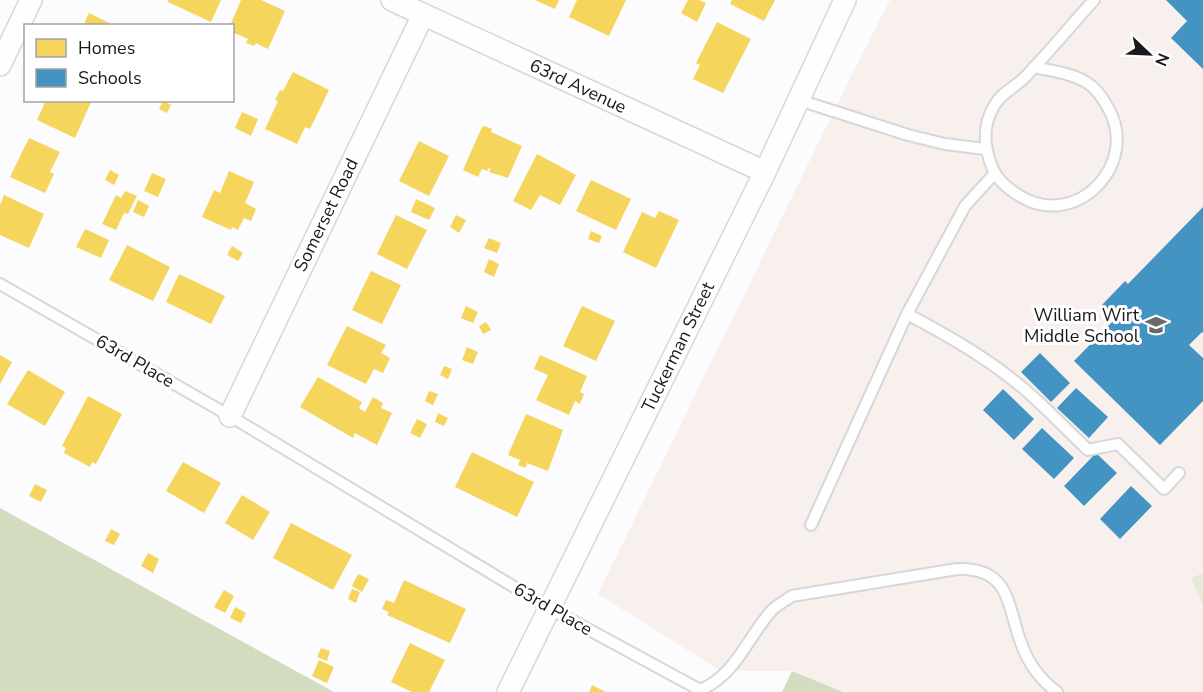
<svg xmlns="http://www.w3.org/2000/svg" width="1203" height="692" viewBox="0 0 1203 692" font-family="'Nunito Sans',sans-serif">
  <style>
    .education { fill: #f7f0ed }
    .green { fill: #e6ebd8 }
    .forest { fill: #d4dcbf }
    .homes { fill: #f6d55c }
    .schools { fill: #4393c3 }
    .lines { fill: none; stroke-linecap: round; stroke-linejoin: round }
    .lane-casing { stroke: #d7d7d9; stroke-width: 14 }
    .street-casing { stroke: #d7d7d9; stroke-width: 24 }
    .lane { stroke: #fffeff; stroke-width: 10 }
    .street { stroke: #fffeff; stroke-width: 21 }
    .labels { text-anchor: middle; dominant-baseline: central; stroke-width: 6; stroke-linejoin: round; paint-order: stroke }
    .street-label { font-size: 18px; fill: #1a1a1c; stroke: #fff }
    .poi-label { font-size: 18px; fill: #1a1a1c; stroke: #fff; text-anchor: end }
  </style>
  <rect width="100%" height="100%" fill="#fcfbfe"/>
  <path class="education" d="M890,0H1203V692H843L792,671H721L598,594L851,76Z"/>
  <path class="green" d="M1203,573V605L1191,578Z"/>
  <path class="forest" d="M0,508L334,692H0Z
    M792,671L843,692H782Z"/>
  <path class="homes" d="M168,0H221L211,22L168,2Z
    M241,0H261L285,11L268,49L256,43L254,46L246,43L248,39L232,32V26H230Z
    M535,0H559L555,9Z
    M577,0H626L609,36L569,17Z
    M688,0H699L706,3L697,22L681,13Z
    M732,0H775L764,21L730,4Z
    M89,13L115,26H83Z
    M717,22L751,39L723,93L693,79L700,65L696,63Z
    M293,72L329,90L310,129L305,127L297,144L265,129L278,101L275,100L280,90L283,91Z
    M46,100H92L75,138L37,120Z
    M163,101L171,105L167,113L159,109Z
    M242,112L258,119L251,136L235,128Z
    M485,126L492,129L491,132L522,146L508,178L489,172L491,169L489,168L487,171L482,169L478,177L463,170L482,127Z
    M29,138L60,152L50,172L54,174L45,193L10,177Z
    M419,141L449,156L429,196L399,181Z
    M537,154L576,175L560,205L540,195L531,210L513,201Z
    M110,170L119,175L114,185L105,180Z
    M229,171L254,182L245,203L256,209L251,221L244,218L238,230L232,227L231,230L202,217L214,190L220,193Z
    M152,173L166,179L158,197L144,191Z
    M591,180L631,199L616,230L576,211Z
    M125,191L137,196L128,214L124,213L116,230L102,224L116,195L121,198Z
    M4,195L44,214L29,248L0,235V205Z
    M416,199L435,208L429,220L411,212Z
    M138,200L149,206L144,217L133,212Z
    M659,211L679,220L656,268L623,252L642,212L655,218Z
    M396,215L427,230L407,269L377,254Z
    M456,215L466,220L459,233L450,227Z
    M85,229L109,240L101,258L76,247Z
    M591,231L602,236L599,243L588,239Z
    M489,238L501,243L497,253L484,248Z
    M127,245L170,267L153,301L109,280Z
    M232,246L243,253L238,261L227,255Z
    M489,259L499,264L494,277L484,272Z
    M371,271L401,285L382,324L352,310Z
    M179,274L225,296L211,324L166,302Z
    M466,306L478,312L473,323L461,318Z
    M582,306L615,321L596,361L563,346Z
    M486,322L491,330L483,334L479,326Z
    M347,326L386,345L381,353L390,358L383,373L374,369L366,384L327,365Z
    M467,347L478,352L473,364L462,360Z
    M0,355L12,362L0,384Z
    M540,355L587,376L580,392L584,394L580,404L575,401L569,415L536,400L548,375L534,369Z
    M444,366L452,369L448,379L440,375Z
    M28,370L65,392L45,426L7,404Z
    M318,377L362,402L359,408L365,412L373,397L383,403L381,408L392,413L377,445L355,433L353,438L300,407Z
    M429,391L438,394L433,405L425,401Z
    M88,396L122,414L96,464L92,462L90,467L64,453L66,448L62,446Z
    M438,413L448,418L444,426L435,422Z
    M526,414L563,430L548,471L527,463L525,468L518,465L520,460L508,455Z
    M417,419L427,424L420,438L410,433Z
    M472,452L534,482L517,517L455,487Z
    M183,462L221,483L204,513L166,491Z
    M35,484L47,490L41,502L29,496Z
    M242,495L270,512L253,540L225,523Z
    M291,523L352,555L333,590L273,558Z
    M111,529L120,534L114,545L105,541Z
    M148,553L159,559L153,573L141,566Z
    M358,574L369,579L362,592L352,586Z
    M404,580L466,609L450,643L387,615L389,612L382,609L386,600L394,603Z
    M352,589L360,592L356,603L348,599Z
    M224,590L234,596L225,613L214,607Z
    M235,607L246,613L241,623L230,618Z
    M410,643L445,660L429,692H412L391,682Z
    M321,648L330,651L327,661L317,657Z
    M319,660L334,667L327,683L312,676Z
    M592,685L606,692H589Z"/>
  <path class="schools" d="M1166,0H1203V69L1171,38L1187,21Z
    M1203,207V333L1202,332L1189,345L1203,358V401L1160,445L1074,361L1115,319L1101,306L1125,281L1128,284Z
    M1040,353L1070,383L1051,402L1021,372Z
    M1076,388L1108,417L1089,438L1057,408Z
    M1003,389L1034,419L1014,440L983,410Z
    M1042,428L1074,458L1054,479L1022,449Z
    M1096,453L1117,473L1084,506L1064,486Z
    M1131,486L1152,506L1120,539L1100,519Z"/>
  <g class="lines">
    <defs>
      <path id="lane" d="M1034,67C1051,71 1071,73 1086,82C1096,88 1101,96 1107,106C1142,163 1076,231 1020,196C1008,189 997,180 992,167C984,146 982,126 994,106C1001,93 1014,88 1024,78C1048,54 1070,26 1094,0
        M799,100L908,135L945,144L985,149
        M0,284L230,416L549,608L700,690C736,675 747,638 772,610C777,605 785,601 792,596L957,569C1009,567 1007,603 1020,640C1027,662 1039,679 1057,692
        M907,314C951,337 994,362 1031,395C1051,413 1069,432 1088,450L1118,444L1164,489L1179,473
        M811,525L907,314L965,206L995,173"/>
      <path id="street" d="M392,0L765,172
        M0,65L31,0
        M230,416L423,15
        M508,692L765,172L845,0"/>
    </defs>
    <use href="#lane" class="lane-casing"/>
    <use href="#street" class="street-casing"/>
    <use href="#lane" class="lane"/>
    <use href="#street" class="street"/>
  </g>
  <defs>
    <symbol id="school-bare" viewBox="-9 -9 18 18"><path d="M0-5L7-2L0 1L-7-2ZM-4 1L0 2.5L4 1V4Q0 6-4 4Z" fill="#69696b" stroke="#fff" stroke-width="2.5" paint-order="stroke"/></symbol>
  </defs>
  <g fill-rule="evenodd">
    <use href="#school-bare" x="1141" y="310" width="30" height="30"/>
  </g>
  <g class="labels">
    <g class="street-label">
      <text transform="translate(578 86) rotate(25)">63rd Avenue</text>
      <text transform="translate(326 215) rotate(-64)">Somerset Road</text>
      <text transform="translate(678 347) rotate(-64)">Tuckerman Street</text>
      <text transform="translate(135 361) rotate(30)">63rd Place</text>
      <text transform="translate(553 609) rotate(30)">63rd Place</text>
    </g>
    <g class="poi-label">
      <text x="1139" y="315">William Wirt<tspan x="1139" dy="21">Middle School</tspan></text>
    </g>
  </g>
  <rect x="24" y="24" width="210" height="78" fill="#ffffff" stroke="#a3a3a4" stroke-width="1.5"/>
  <rect x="36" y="39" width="30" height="18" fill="#f6d55c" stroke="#a3a3a4" stroke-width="1.5"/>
  <text x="78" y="54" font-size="18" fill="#1a1a1c">Homes</text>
  <rect x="36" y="69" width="30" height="18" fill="#4393c3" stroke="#a3a3a4" stroke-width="1.5"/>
  <text x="78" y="84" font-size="18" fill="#1a1a1c">Schools</text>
  <g transform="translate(1149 54) rotate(113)" stroke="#ffffff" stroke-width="4.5" paint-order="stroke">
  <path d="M0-4.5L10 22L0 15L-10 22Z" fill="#1a1a1c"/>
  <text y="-9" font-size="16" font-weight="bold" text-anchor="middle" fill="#1a1a1c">N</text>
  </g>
</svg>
